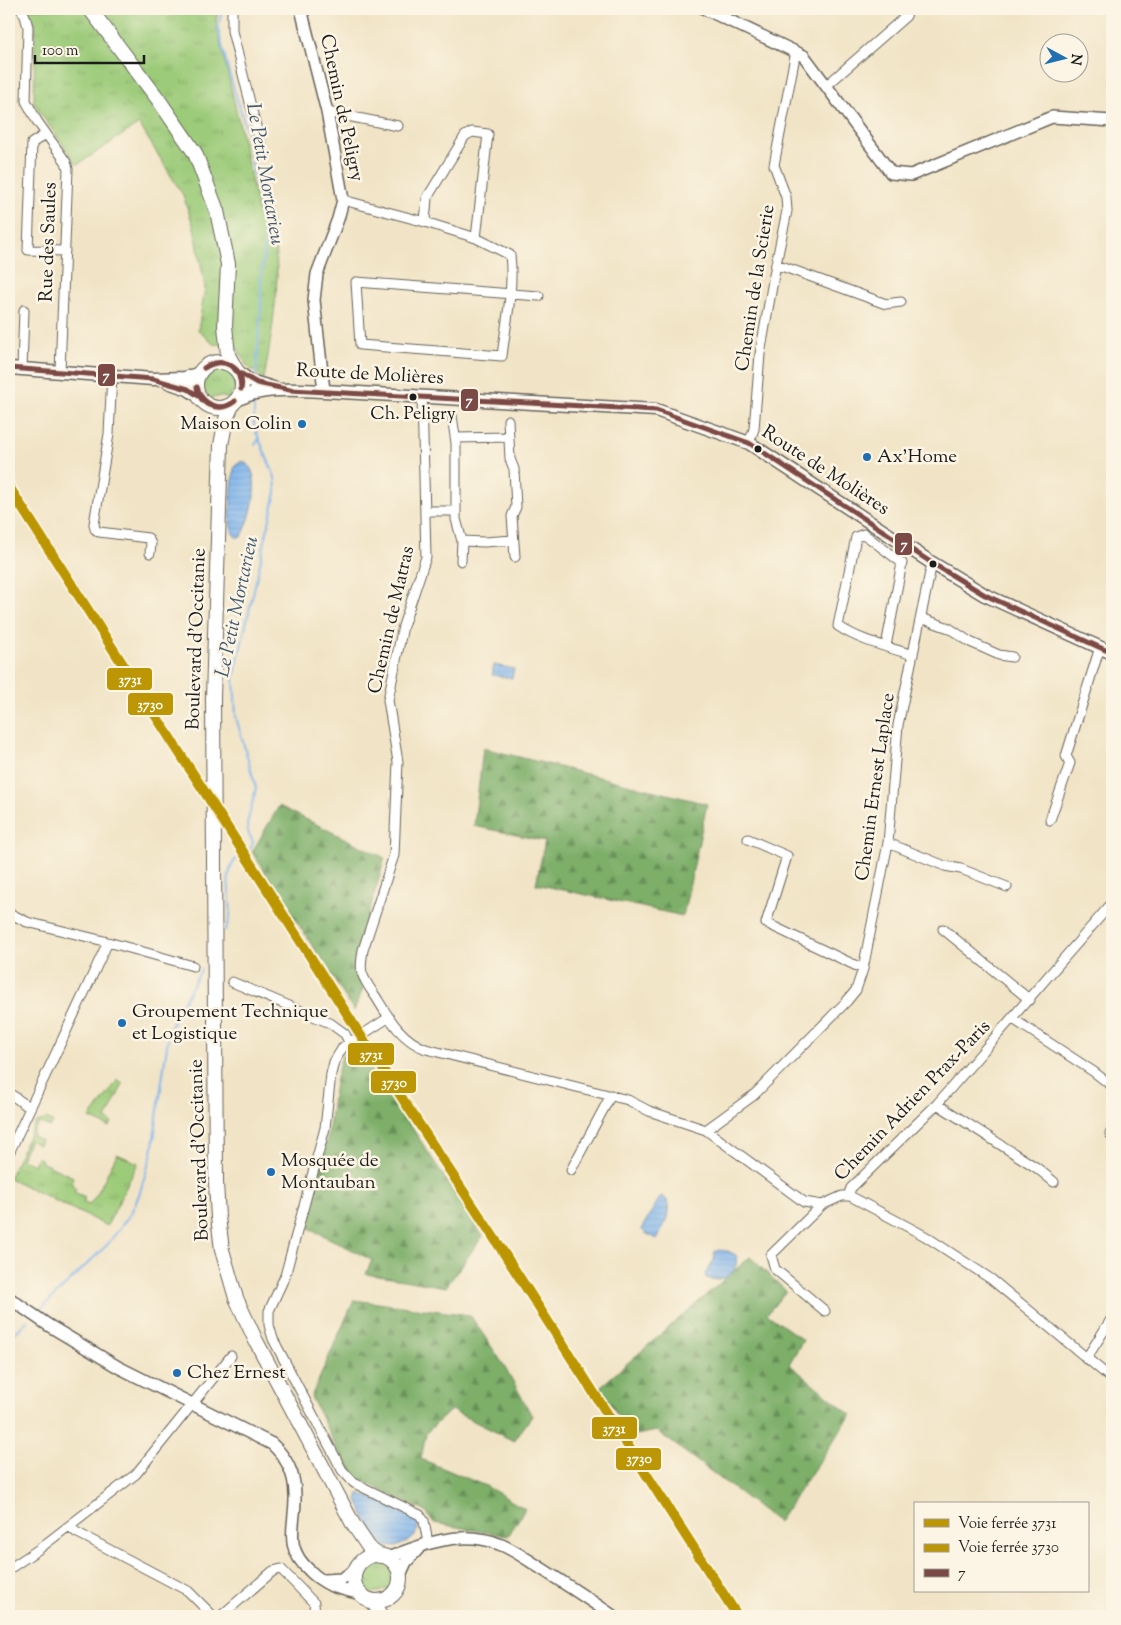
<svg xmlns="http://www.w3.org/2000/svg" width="1121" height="1625" viewBox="0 0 1121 1625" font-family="'Sorts Mill Goudy',serif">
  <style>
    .grass { fill: url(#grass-tufts); stroke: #5c744a }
    .forest { fill: url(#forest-firs); stroke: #4c6642 }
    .water { fill: url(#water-rules); stroke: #4d6884 }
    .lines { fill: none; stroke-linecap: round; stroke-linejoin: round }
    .stream { stroke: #7eb4ed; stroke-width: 2 }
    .minor-casing { stroke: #676258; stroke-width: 11 }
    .tertiary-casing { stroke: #676258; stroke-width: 14 }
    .secondary-casing { stroke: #676258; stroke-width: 15 }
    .primary-casing { stroke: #676258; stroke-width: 16 }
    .minor { stroke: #fff; stroke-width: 9 }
    .tertiary { stroke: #fff; stroke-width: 11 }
    .secondary { stroke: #fff; stroke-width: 12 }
    .primary { stroke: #fff; stroke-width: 14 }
    .bus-1-casing { stroke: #fcf5e5; stroke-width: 9 }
    .bus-1 { stroke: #7b4946; stroke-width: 5 }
    .rail-1-casing { stroke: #fcf5e5; stroke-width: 10 }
    .rail-2-casing { stroke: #fcf5e5; stroke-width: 10 }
    .rail-1 { stroke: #bc9604; stroke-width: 6 }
    .rail-2 { stroke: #bc9604; stroke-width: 6 }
    .bus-dot { fill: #1c1c1c; stroke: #fcf5e5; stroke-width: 2 }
    .poi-dot { fill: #1f6fb2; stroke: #fcf5e5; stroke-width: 2 }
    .labels { text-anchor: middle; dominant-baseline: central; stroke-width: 5; stroke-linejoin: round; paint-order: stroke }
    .bus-label { font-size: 18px; fill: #1c1c1c; stroke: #fcf5e5 }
    .street-label { font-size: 19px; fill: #1c1c1c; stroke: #fcf5e5 }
    .poi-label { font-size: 19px; fill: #1c1c1c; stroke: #fcf5e5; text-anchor: start }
    .water-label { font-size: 20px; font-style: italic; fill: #435970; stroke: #fcf5e5 }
    .line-badge { stroke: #fcf5e5; stroke-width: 2 }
    .badge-label { font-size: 14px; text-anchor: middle; font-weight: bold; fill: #fff }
  </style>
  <defs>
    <pattern id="grass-tufts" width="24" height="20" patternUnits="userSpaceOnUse" patternTransform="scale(1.25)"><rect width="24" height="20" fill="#9ccb79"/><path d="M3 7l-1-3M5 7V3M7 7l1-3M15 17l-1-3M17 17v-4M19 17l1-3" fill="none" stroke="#86ae68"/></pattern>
    <pattern id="forest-firs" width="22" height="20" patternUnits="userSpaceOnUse" patternTransform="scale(1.25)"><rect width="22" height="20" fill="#7daf69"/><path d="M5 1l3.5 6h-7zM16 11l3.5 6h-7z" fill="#668e56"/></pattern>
    <pattern id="water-rules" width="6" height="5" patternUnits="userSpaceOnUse" patternTransform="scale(1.25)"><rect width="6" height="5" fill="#7eb4ed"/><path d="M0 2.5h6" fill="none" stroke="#6c9acb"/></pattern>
  </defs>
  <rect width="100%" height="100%" fill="#fcf5e5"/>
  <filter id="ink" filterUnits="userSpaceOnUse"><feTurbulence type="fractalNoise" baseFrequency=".02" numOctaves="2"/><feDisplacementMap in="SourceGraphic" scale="10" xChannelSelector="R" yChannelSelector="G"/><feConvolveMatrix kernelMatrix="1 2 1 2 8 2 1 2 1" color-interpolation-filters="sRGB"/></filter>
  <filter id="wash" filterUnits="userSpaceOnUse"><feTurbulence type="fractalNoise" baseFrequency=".0096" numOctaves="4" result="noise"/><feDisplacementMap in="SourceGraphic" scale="20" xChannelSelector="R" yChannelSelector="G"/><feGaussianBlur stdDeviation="1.12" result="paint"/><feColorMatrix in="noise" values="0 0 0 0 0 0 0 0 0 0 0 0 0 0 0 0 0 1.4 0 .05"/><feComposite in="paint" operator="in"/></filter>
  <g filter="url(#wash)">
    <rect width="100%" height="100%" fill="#f1e4c6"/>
    <path class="grass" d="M25,9H218L216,23L242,135L258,212L269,210C273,231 277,254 277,275C276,310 270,345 264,379L247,366L236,346L213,344L198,330L205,288L195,231L183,195L139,124L77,165L34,104L35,22Z
      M220,368C237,371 241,388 228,399C223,396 216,396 211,399C198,388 203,370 220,368Z
      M118,1080L123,1084L106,1119L112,1123L109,1127L90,1118Z
      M46,1119L53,1123L50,1127L39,1123L34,1130L33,1136L41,1140L39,1145L30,1140L21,1159L34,1165L37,1157L42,1160L41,1162L73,1177L72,1185L76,1188L74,1192L85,1197L83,1202L89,1205L97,1194L117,1154L138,1163L107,1226L9,1178L35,1123Z
      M373,1561C391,1560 400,1576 390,1591L386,1589L380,1592H374L371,1595C356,1587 357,1568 373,1561Z"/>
    <path class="forest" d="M483,748L707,804L683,916L536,884L545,841L474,826Z
      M279,806L385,858L355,961L357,972L364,986L354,1011L252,852Z
      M342,1055L369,1062L483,1236L446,1287L366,1274L372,1260L305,1226L328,1135L335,1082Z
      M750,1257L786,1291L767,1314L803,1340L789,1364L851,1415L778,1522L657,1431L631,1436L600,1387Z
      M354,1300L470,1315L505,1367L532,1416L514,1441L451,1410L426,1433L421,1459L488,1487L525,1509L508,1536L434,1523L426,1512L350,1475L311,1397Z"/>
    <path class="water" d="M242,461C265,469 251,523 241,537C237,537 236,538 234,535C226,526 233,481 234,469L236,465Z
      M494,665L514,669L512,678L492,675Z
      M661,1196L667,1200C671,1215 664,1226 657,1239L645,1233L641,1229Z
      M719,1250L728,1251L736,1255C740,1274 722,1283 706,1278L705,1274C709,1267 717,1261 714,1252Z
      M359,1493L409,1514L417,1520L418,1529L415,1536L409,1541L396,1547L386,1546L375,1537L357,1501Z"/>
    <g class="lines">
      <path class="stream" d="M222,9L218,28L228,69L247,132L265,241L264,256L261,275V306L256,376
        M255,445L259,439
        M225,930C238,908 222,885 232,865C236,856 246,854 252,846L253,842L248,832L247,824L256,788L236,717L234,678L276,492L275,477L254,427V400
        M40,1310L108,1244L131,1213L139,1195L152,1153L169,1031L175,1017L201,970
        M9,1339L28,1320"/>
    </g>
  </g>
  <g filter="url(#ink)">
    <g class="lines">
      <defs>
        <path id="minor" d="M21,9L25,16L28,27L26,101L37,121L66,162L68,169L60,371
          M232,9V31L260,142
          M826,86L906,16L908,9
          M327,112L398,126
          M46,134L32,143L28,250L65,251
          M343,200L425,222L476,238L510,255C514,288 506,323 502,356L360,345L356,282L539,296
          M425,222L427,198L465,136L472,132L488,134L476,238
          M776,264L886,304L901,302
          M22,369L24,310
          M112,375L109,434L94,524L95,529L99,532L148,538L151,544L150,553
          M422,396L426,557L403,626L388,700L398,762L394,855L363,950C362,958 360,966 362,973C365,982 371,990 376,997C389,1018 401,1040 426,1049L628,1100L649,1111L706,1130L804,1202L822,1205L842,1196H850L925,1236L991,1279L1112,1379
          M452,416L456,443V519L462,541L461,561
          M508,420L510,459L514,469L516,507L512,516L515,557
          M456,438L509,437
          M749,443L754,429L760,354L776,264L787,211L786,197L774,165L796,51
          M426,511H456
          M462,541L484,542L513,540
          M921,618L949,628L970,642L999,655L1012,657
          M886,646L902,563L864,534L856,537L838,626C860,641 888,647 913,655
          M1050,820L1070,763L1066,756L1100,647
          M748,839L787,856L766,923L863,969
          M888,843L945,866L961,869L1007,887
          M9,913L27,922L108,942L193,966
          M943,929L1030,1000
          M232,982L330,1023L345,1034L349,1042
          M388,1018L343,1047L334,1062L331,1074L325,1128L285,1276L269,1311V1325L273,1339L342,1470L354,1483L420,1515L424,1521L428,1543
          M1013,1019L1094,1072L1112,1086
          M9,1093L30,1108
          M937,1104L1037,1168L1054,1182
          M706,1130L754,1095L847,1001L856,990L863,969L888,843L898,725L932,563
          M1110,1134L1112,1132
          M9,1153L108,942
          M571,1170L611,1095
          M848,1196L851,1188L937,1104L1112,903
          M822,1205L771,1255L775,1269L825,1311
          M1086,1359L1112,1318
          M69,1526L76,1532L188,1591L213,1616
          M9,1569L39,1549L136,1474L231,1356
          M221,1616L273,1571L281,1569L314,1603L315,1616"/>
        <path id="tertiary" d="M301,9L327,112L343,200L338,219L317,274L314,300L324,391
          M705,9L804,56L891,173L911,175L1052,117L1112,121
          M9,1298L48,1325L118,1367L272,1444C287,1458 295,1475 295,1495C296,1526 282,1546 310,1571C315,1576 326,1583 332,1586C342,1590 351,1590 362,1595
          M388,1558C422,1544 463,1529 499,1544C513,1549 526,1559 539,1567C564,1583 589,1599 613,1616
          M400,1575L406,1562L418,1549
          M324,1580L341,1579L356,1570"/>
        <path id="secondary" d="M9,368L153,379L185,378L200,373
          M238,372L250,381L273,388
          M168,382L188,389L200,397
          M237,400C261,386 297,390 324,391L656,410L749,443L932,563L985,595L1112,653"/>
        <path id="primary" d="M90,9L158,99L195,153L217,211L228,264L225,326L228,355L235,368
          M196 385a23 23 0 1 1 46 0a23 23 0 1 1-46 0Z
          M233,403L226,419L221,445L213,698L216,1183L218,1217L222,1250L236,1298L256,1341L353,1524L370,1549L380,1556
          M354 1578a23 23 0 1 1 46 0a23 23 0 1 1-46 0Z
          M369,1600L376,1606L382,1616"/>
      </defs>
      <use href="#minor" class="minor-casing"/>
      <use href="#tertiary" class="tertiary-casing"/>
      <use href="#secondary" class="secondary-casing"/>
      <use href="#primary" class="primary-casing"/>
      <use href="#minor" class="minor"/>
      <use href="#tertiary" class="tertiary"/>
      <use href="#secondary" class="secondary"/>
      <use href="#primary" class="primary"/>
      <defs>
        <path id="bus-1" d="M9,368L153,379L188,389L200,397
          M204,368C221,355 246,367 241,389
          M204,368C224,356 241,366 241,389
          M238,372L257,383L290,390L656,410L749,443L932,563L985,595L1112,653
          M197,387C202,405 220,413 235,401
          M197,387C199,407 221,413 235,401"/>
      </defs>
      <use href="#bus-1" class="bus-1-casing"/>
      <use href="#bus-1" class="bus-1"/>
      <defs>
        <path id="rail-1" d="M9,491L359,1036L486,1229L735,1616"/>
        <path id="rail-2" d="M9,483L362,1034L501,1245L740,1616"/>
      </defs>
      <use href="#rail-1" class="rail-1-casing"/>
      <use href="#rail-2" class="rail-2-casing"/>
      <use href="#rail-1" class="rail-1"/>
      <use href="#rail-2" class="rail-2"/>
    </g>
  </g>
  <g class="bus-dot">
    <circle cx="413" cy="397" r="4.5"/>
    <circle cx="758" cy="449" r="4.5"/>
    <circle cx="933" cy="564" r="4.5"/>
  </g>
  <g class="poi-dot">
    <circle cx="302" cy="424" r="5"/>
    <circle cx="867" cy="457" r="5"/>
    <circle cx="122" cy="1023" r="5"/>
    <circle cx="271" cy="1172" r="5"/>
    <circle cx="177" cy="1373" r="5"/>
  </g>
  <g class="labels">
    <g class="bus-label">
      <text x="413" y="415">Ch. Peligry</text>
    </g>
    <g class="street-label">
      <text transform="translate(341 108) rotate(78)">Chemin de Peligry</text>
      <text transform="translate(49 242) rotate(-88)">Rue des Saules</text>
      <text transform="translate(756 288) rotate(-81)">Chemin de la Scierie</text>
      <text transform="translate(370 375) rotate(3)">Route de Molières</text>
      <text transform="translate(825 471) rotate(33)">Route de Molières</text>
      <text transform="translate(392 620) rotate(-77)">Chemin de Matras</text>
      <text transform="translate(197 639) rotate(-88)">Boulevard d'Occitanie</text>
      <text transform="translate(876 787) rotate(-82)">Chemin Ernest Laplace</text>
      <text transform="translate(913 1101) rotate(-46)">Chemin Adrien Prax-Paris</text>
      <text transform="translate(200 1150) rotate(-92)">Boulevard d'Occitanie</text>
    </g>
    <g class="poi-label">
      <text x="292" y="424" text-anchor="end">Maison Colin</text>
      <text x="877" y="457">Ax'Home</text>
      <text x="132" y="1012">Groupement Technique<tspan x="132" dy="22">et Logistique</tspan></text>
      <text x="281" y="1161">Mosquée de<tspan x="281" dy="22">Montauban</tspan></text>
      <text x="187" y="1373">Chez Ernest</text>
    </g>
    <g class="water-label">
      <text transform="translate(264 174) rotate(80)">Le Petit Mortarieu</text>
      <text transform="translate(238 607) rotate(-78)">Le Petit Mortarieu</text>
    </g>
  </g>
  <g class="line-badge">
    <rect x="97" y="363" width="19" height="24" rx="5" fill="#7b4946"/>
    <rect x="460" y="388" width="19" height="24" rx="5" fill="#7b4946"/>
    <rect x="894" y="532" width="19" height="24" rx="5" fill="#7b4946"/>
    <rect x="106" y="667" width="47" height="24" rx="5" fill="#bc9604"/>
    <rect x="127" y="692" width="47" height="24" rx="5" fill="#bc9604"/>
    <rect x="347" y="1042" width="48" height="24" rx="5" fill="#bc9604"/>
    <rect x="370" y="1070" width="47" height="24" rx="5" fill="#bc9604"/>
    <rect x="591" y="1416" width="47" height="24" rx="5" fill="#bc9604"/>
    <rect x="615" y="1447" width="47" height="24" rx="5" fill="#bc9604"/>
  </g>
  <g class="badge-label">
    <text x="106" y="380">7</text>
    <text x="469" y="405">7</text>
    <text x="904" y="549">7</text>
    <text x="130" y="684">3731</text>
    <text x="150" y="709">3730</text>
    <text x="371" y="1059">3731</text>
    <text x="394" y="1087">3730</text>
    <text x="614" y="1433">3731</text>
    <text x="639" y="1463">3730</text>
  </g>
  <rect width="1121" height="1625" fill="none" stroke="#fcf5e5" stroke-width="30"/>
  <rect x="914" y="1502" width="175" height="90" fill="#fcf5e5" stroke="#a29e95"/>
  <rect x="924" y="1519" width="25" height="8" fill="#bc9604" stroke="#a29e95"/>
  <text x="958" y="1528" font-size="15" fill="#1c1c1c">Voie ferrée 3731</text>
  <rect x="924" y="1544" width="25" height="8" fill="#bc9604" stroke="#a29e95"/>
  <text x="958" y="1552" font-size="15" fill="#1c1c1c">Voie ferrée 3730</text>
  <rect x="924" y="1569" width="25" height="8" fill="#7b4946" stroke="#a29e95"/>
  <text x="958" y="1578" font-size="15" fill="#1c1c1c">7</text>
  <g transform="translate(1064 58) rotate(97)"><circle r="24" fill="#fcf5e5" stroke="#a29e95"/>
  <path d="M0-4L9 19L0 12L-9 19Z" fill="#1f6fb2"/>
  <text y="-8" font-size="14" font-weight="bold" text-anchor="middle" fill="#1c1c1c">N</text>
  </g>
  <path d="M35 55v8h109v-8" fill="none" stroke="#1c1c1c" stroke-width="2.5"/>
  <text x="42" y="55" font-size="15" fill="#1c1c1c" stroke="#fcf5e5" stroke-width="4" paint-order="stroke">100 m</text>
</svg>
